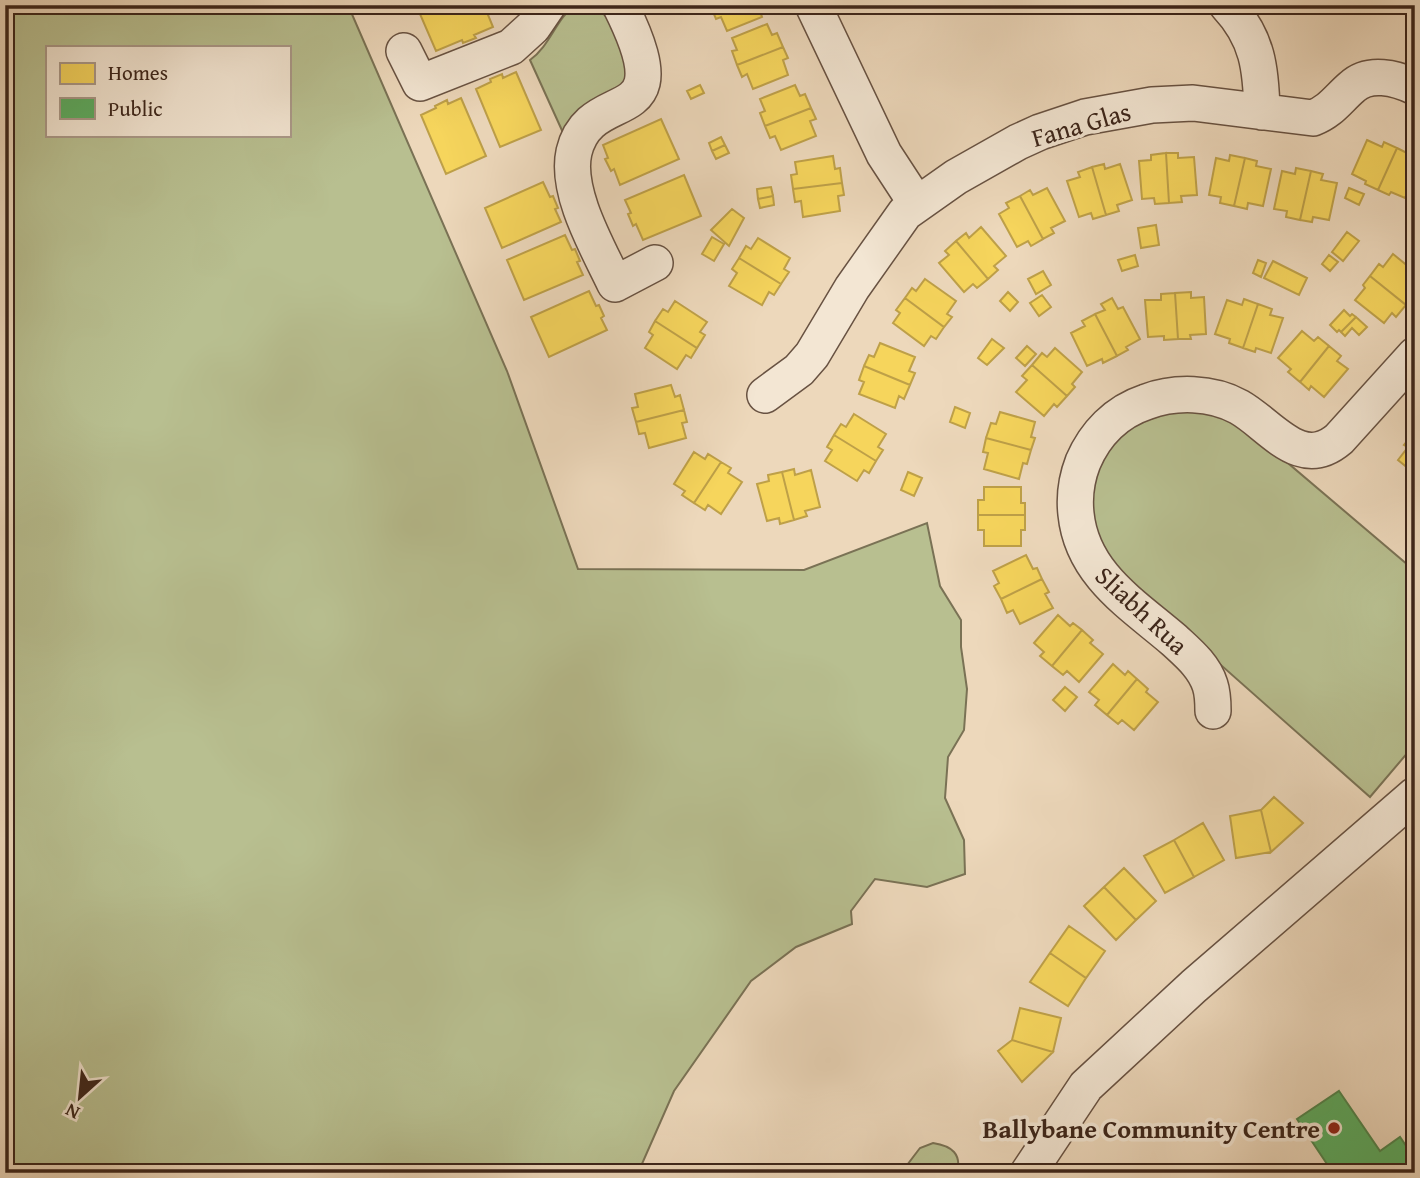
<svg xmlns="http://www.w3.org/2000/svg" width="1420" height="1178" viewBox="0 0 1420 1178" font-family="'Gentium Book Plus',serif">
  <style>
    .grass { fill: #b8bf90; stroke: #7a7255; stroke-width: 2; fill-rule: evenodd }
    .homes { fill: #f6d55c; stroke: #bea048; stroke-width: 2 }
    .public { fill: #5aae61; stroke: #51854c; stroke-width: 2 }
    .lines { fill: none; stroke-linecap: round; stroke-linejoin: round }
    .minor-casing { stroke: #685242; stroke-width: 38 }
    .minor { stroke: #f3e6d3; stroke-width: 35 }
    .poi-dot { fill: #8f2418; stroke: #f3e6d3; stroke-width: 2.5 }
    .labels { text-anchor: middle; dominant-baseline: central; stroke-width: 7; stroke-linejoin: round; paint-order: stroke }
    .street-label { font-size: 26px; fill: #3c251a; stroke: #f3e6d3 }
    .poi-label { font-size: 26px; font-weight: bold; fill: #3c251a; stroke: #f3e6d3; text-anchor: end }
  </style>
  <rect width="100%" height="100%" fill="#edd8bb"/>
  <filter id="stains"><feTurbulence type="fractalNoise" baseFrequency=".00286" numOctaves="4"/><feColorMatrix values="0 0 0 0 .2 0 0 0 0 .09 0 0 0 0 .02 0 0 0 .5 -.17"/></filter>
  <radialGradient id="worn" r=".72"><stop offset=".6" stop-color="#630" stop-opacity="0"/><stop offset="1" stop-color="#630" stop-opacity=".3"/></radialGradient>
  <path class="grass" d="M5,5H348L507,371L578,569L804,570L927,523L940,586L961,620V647L967,689L964,730L948,757L945,798L964,840L965,874L927,887L875,879L851,911L852,924L796,947L751,981L674,1091L638,1173H5ZM289,47V135H47V47Z
    M575,5C618,5 620,44 632,77L565,137L530,60C550,46 556,19 575,5Z
    M1204,410L1249,430L1415,571V744L1370,797L1109,566L1091,527L1093,481L1100,463L1119,435L1156,413Z
    M933,1143C952,1146 962,1154 957,1173H901L920,1148Z"/>
  <path class="homes" d="M440,5H484L493,27L474,35L476,38L463,43L462,40L436,51L420,14Z
    M716,5H758L762,17L727,31L721,17L716,19L711,7Z
    M767,24L772,35L777,33L783,47L737,65L732,51L737,50L732,38Z
    M783,47L788,58L783,60L788,75L753,89L747,74L742,77L737,65Z
    M516,72L541,130L500,147L476,89L491,82L490,79L502,74L503,78Z
    M700,85L704,93L691,99L687,91Z
    M795,85L800,96L805,94L811,108L765,126L760,113L765,111L760,99Z
    M461,98L486,156L446,174L421,115L436,108L435,106L447,100L448,104Z
    M811,108L816,119L810,121L816,136L781,150L775,136L770,138L765,126Z
    M661,119L679,159L620,185L614,169L611,171L605,159L608,158L603,145Z
    M721,137L725,145L712,151L709,143Z
    M1367,140L1382,147L1384,142L1397,148L1378,190L1365,184L1366,181L1352,174Z
    M725,145L729,153L716,159L712,151Z
    M1397,148L1411,155L1409,160L1415,163V178L1405,198L1391,192L1389,195L1378,190Z
    M1166,153H1178V158L1194,157L1197,195L1181,196L1182,202L1169,203Z
    M1166,153L1169,203L1155,204L1154,198L1142,199L1139,161L1151,160V155Z
    M1230,155L1245,158L1234,206L1220,203L1221,197L1209,195L1216,158L1229,161Z
    M833,156L835,169L840,168L842,183L793,189L791,175L797,174L795,162Z
    M1245,158L1257,161L1256,166L1271,169L1263,206L1248,203L1247,209L1234,206Z
    M1104,164L1105,169L1120,164L1132,200L1117,205L1119,211L1106,215L1092,167Z
    M1092,167L1106,215L1093,219L1091,213L1079,217L1067,181L1080,177L1078,172Z
    M1296,168L1311,171L1300,220L1286,217L1287,211L1274,209L1282,171L1295,174Z
    M1311,171L1323,174L1321,180L1337,183L1329,220L1313,217L1312,222L1300,220Z
    M684,175L701,216L643,240L636,224L633,226L628,214L631,213L625,200Z
    M543,182L550,197L553,196L558,208L555,209L561,222L502,248L485,208Z
    M842,183L844,195L838,196L840,211L803,217L801,201L795,202L793,189Z
    M771,187L773,196L758,199L757,189Z
    M1047,188L1065,221L1051,228L1054,233L1043,239L1020,196L1030,190L1033,195Z
    M1349,188L1364,194L1359,205L1345,198Z
    M773,196L774,205L760,208L758,199Z
    M1020,196L1043,239L1031,246L1028,241L1017,247L999,214L1009,208L1006,203Z
    M732,209L744,218L729,246L711,230Z
    M1156,225L1159,245L1141,248L1138,228Z
    M981,227L1006,256L994,266L998,270L988,279L956,241L966,233L969,238Z
    M1347,232L1359,241L1343,261L1332,252Z
    M565,235L572,250L575,249L580,261L577,262L583,275L524,300L507,260Z
    M712,237L724,244L714,261L702,254Z
    M758,238L790,258L784,269L789,272L781,284L739,258L746,246L751,249Z
    M956,241L988,279L977,288L973,284L964,292L939,263L949,255L945,251Z
    M1393,254L1415,272V286L1411,290L1415,294L1406,305L1370,276L1379,264L1383,267Z
    M1135,255L1138,266L1122,271L1118,260Z
    M1329,255L1338,262L1330,271L1322,264Z
    M739,258L781,284L774,295L769,292L762,305L729,286L737,273L732,269Z
    M1258,260L1266,263L1261,277L1253,273Z
    M1273,261L1307,278L1299,295L1264,278Z
    M1043,271L1051,285L1036,294L1028,279Z
    M1370,276L1406,305L1396,317L1392,313L1384,323L1355,300L1365,288L1363,285Z
    M925,279L956,301L947,314L952,317L944,327L905,298L912,288L916,291Z
    M589,291L596,306L599,305L604,316L601,318L607,330L549,357L531,317Z
    M1008,292L1018,302L1010,311L1000,301Z
    M1191,292V298L1204,297L1206,334L1190,335L1191,339H1178L1175,293Z
    M1175,293L1178,339L1164,340V336L1148,337L1145,300H1161V294Z
    M1042,295L1051,307L1039,316L1030,303Z
    M905,298L944,327L936,339L931,336L924,346L893,323L900,313L896,310Z
    M1112,298L1118,309L1123,307L1140,339L1126,347L1128,350L1117,356L1095,314L1105,310L1101,304Z
    M1244,299L1258,304L1243,348L1229,343L1230,339L1215,334L1227,300L1242,305Z
    M675,301L707,322L700,332L705,335L697,348L655,321L663,309L668,312Z
    M1258,304L1272,309L1270,315L1283,318L1271,353L1256,348L1255,352L1243,348Z
    M1344,310L1350,316L1352,314L1356,317L1341,332L1339,330L1337,332L1330,325Z
    M1095,314L1117,356L1103,363L1102,359L1087,366L1071,333L1085,326L1082,321Z
    M1356,317L1367,327L1359,335L1352,328L1345,336L1341,332Z
    M655,321L697,348L691,358L686,355L677,369L645,348L653,335L649,332Z
    M1302,331L1314,341L1318,337L1329,346L1300,382L1288,372L1291,369L1278,358Z
    M992,339L1004,348L987,365L978,358Z
    M880,343L915,357L909,371L915,373L910,385L864,366L869,355L874,357Z
    M1027,346L1036,354L1025,366L1016,358Z
    M1329,346L1341,356L1337,361L1348,369L1324,397L1311,386L1309,390L1300,382Z
    M1055,348L1082,372L1072,384L1075,387L1067,396L1032,365L1042,353L1047,357Z
    M1032,365L1067,396L1057,407L1054,404L1044,416L1016,392L1027,380L1022,376Z
    M864,366L910,385L904,399L899,396L895,408L859,394L864,382L859,380Z
    M671,385L675,397L680,395L684,410L636,422L632,408L638,407L635,394Z
    M955,407L970,413L965,428L950,422Z
    M684,410L687,422L682,423L686,438L649,448L645,433L639,434L636,422Z
    M1000,412L1035,422L1031,437L1035,438L1031,450L986,438L991,423L996,424Z
    M854,414L886,434L878,447L883,450L876,461L834,435L841,424L846,427Z
    M834,435L876,461L869,473L864,470L857,481L825,461L832,450L827,447Z
    M1412,435L1415,437V474L1398,460L1408,447L1404,445Z
    M986,438L1031,450L1027,464L1023,463L1019,479L984,469L988,453L983,452Z
    M694,452L705,459L708,454L721,462L694,503L682,495L685,491L674,484Z
    M721,462L731,468L728,473L742,482L721,514L708,505L705,510L694,503Z
    M794,469L795,475L811,470L820,507L805,511L807,516L794,520L782,472Z
    M782,472L794,520L780,524L779,518L767,521L757,484L769,481L768,475Z
    M908,472L922,478L914,496L901,490Z
    M984,487H1021V503H1025V515H978V500H984Z
    M978,515H1025V530H1021V546H984V530H978Z
    M1026,555L1033,569L1037,568L1042,579L1001,599L994,586L999,583L993,571Z
    M1042,579L1049,592L1045,594L1053,608L1020,624L1013,610L1007,613L1001,599Z
    M1058,615L1070,626L1073,623L1082,630L1052,666L1040,656L1044,652L1034,643Z
    M1082,630L1093,640L1090,643L1103,654L1079,682L1067,671L1063,675L1052,666Z
    M1113,664L1125,675L1128,671L1137,679L1107,715L1095,705L1099,700L1089,692Z
    M1137,679L1148,689L1146,692L1158,702L1134,730L1122,720L1118,724L1107,715Z
    M1065,687L1077,697L1065,711L1053,700Z
    M1274,797L1303,823L1271,852L1261,810Z
    M1261,810L1271,852L1236,858L1230,816Z
    M1203,823L1224,860L1194,877L1174,840Z
    M1174,840L1194,877L1165,893L1144,856Z
    M1124,868L1156,901L1136,920L1104,887Z
    M1104,887L1136,920L1116,940L1084,906Z
    M1069,926L1105,951L1086,978L1050,953Z
    M1050,953L1086,978L1068,1006L1030,982Z
    M1020,1008L1061,1018L1053,1052L1012,1040Z
    M1012,1040L1053,1052L1022,1082L998,1051Z"/>
  <path class="public" d="M1339,1091L1380,1151L1400,1137L1415,1159V1173H1333L1297,1119Z"/>
  <g class="lines">
    <defs>
      <path id="minor" d="M620,5C686,137 591,80 574,152C565,192 598,248 615,284L655,263
        M813,5L884,154L916,203
        M1227,5C1258,38 1261,69 1262,112
        M404,51L420,83L511,47L533,27L548,5
        M765,395L799,370L812,355L852,288L905,213L956,177L1018,142L1040,132L1085,117L1152,105L1193,103L1313,118C1331,111 1338,99 1352,87C1369,71 1396,78 1415,87
        M1213,711C1213,703 1213,694 1210,685C1204,666 1188,653 1174,640C1132,604 1082,574 1076,514C1074,496 1076,480 1083,462C1095,434 1116,412 1146,402C1175,391 1212,392 1239,407C1271,425 1300,472 1339,439L1415,355
        M1028,1173L1086,1086L1194,986L1415,795"/>
    </defs>
    <use href="#minor" class="minor-casing"/>
    <use href="#minor" class="minor"/>
  </g>
  <circle class="poi-dot" cx="1334" cy="1128" r="7"/>
  <g class="labels">
    <g class="street-label">
      <text transform="translate(1081 124) rotate(-16)">Fana Glas</text>
      <text transform="translate(1142 610) rotate(43)">Sliabh Rua</text>
    </g>
    <g class="poi-label">
      <text x="1320" y="1128">Ballybane Community Centre</text>
    </g>
  </g>
  <rect width="1420" height="1178" fill="none" stroke="#edd8bb" stroke-width="28"/>
  <rect x="7" y="7" width="1406" height="1164" fill="none" stroke="#3c251a" stroke-width="3.5"/>
  <rect x="14" y="14" width="1392" height="1150" fill="none" stroke="#3c251a" stroke-width="2"/>
  <rect x="46" y="46" width="245" height="91" fill="#f3e6d3" stroke="#aa9989" stroke-width="2"/>
  <rect x="60" y="63" width="35" height="21" fill="#f6d55c" stroke="#aa9989" stroke-width="2"/>
  <text x="108" y="80" font-size="21" fill="#3c251a">Homes</text>
  <rect x="60" y="98" width="35" height="21" fill="#5aae61" stroke="#aa9989" stroke-width="2"/>
  <text x="108" y="116" font-size="21" fill="#3c251a">Public</text>
  <g transform="translate(80 1097) rotate(207)" stroke="#f3e6d3" stroke-width="5" paint-order="stroke">
  <path d="M0-5L12 26L0 18L-12 26Z" fill="#3c251a"/>
  <text y="-10" font-size="19" font-weight="bold" text-anchor="middle" fill="#3c251a">N</text>
  </g>
  <rect width="100%" height="100%" filter="url(#stains)"/>
  <rect width="100%" height="100%" fill="url(#worn)"/>
</svg>
